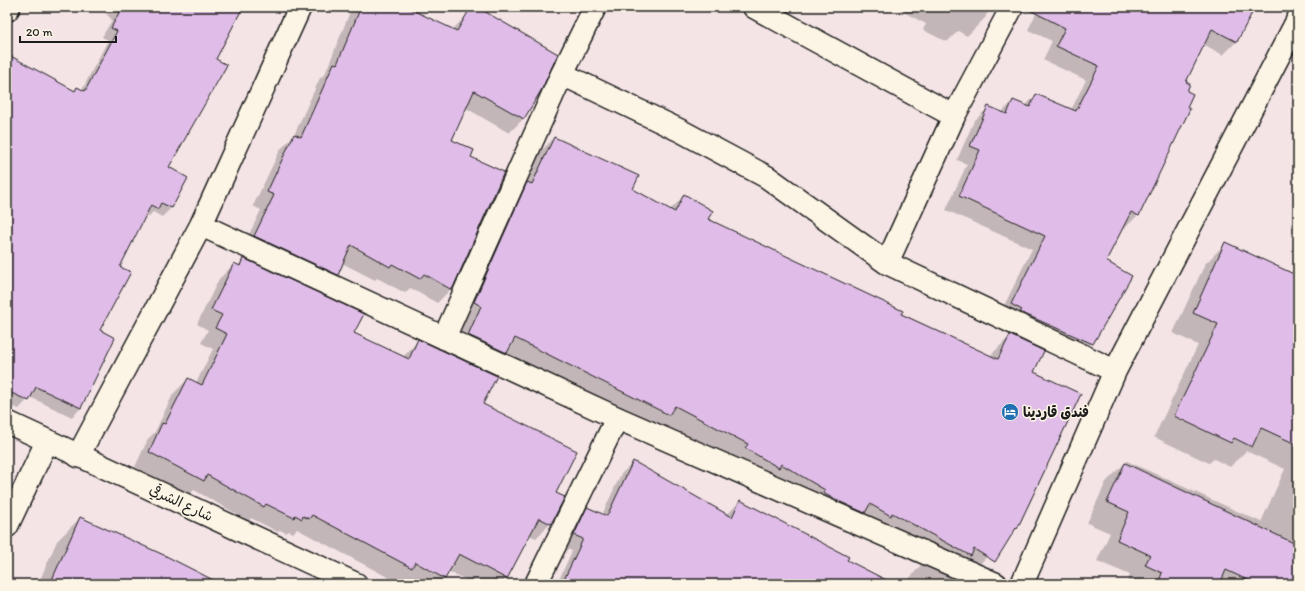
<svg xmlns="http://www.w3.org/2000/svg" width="1305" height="591" viewBox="0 0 1305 591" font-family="Itim,'Playpen Sans Arabic',sans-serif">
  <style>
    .shadow { fill: #0003 }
    .building { fill: #e0bde8; stroke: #1c1c1c }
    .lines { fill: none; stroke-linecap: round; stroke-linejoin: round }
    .minor-casing { stroke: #1c1c1c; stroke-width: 25 }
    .tertiary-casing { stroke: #1c1c1c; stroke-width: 25 }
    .minor { stroke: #fcf5e5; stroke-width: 22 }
    .tertiary { stroke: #fcf5e5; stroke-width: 22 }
    .labels { text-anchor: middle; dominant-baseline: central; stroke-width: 3; stroke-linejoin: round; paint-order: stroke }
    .poi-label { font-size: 14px; font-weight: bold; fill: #1c1c1c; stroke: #fcf5e5; text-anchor: start }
    .street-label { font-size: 14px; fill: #1c1c1c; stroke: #fcf5e5 }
  </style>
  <rect width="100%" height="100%" fill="#f4e4e6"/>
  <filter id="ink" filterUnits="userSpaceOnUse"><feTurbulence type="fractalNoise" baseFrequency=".025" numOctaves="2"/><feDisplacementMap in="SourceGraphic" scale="8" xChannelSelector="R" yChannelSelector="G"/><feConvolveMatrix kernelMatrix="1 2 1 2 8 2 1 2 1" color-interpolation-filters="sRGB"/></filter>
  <g filter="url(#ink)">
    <path class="shadow" d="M100,7H241L214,59L167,168L187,178L171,208L162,217L153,212L148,217L145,215L119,267L98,330L81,408L72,417L30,397L19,409L14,407L12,408L7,406V66L74,92L77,88L82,90L108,40L102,37L112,20Z
      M352,7H404L452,30L466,16L524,118L509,133L466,108L451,140L470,158L451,289L437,303L410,288L405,293L377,278L375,280L342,263L337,274L323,289L241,251L261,210L253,206L280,150L294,135L320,78L325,74Z
      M894,7H990L985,18L967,36L958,31L947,42L923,30L926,24Z
      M1039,7H1254L1237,41L1223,55L1203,44L1184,83L1138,215L1124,229L1122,228L1105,261L1092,343L1078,357L998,318L1032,249L946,210L967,164L957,160L974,121L988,108L1001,113L1013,101L1025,106L1036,95L1071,110L1086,80L1043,60L1052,41L1028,30Z
      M1298,91V106L1292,103Z
      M554,138L631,190L670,210L684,196L707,220L990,356L1010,336L1033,372L1017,528L967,576L957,570L949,578L956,581L955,584H900L906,579L908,580L921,565L911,561L913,556L853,524L845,532L814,518L805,513L807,509L500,360L487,373L482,404L555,493L550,524L536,538L529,535L506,578L501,584H474L448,571L439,584H413L401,577L397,582L297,529L293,533L289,531L286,533L280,530L278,532L251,518L249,521L194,490L189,495L135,467L148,439L155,432L173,394L188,379L196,383L213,349L201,343L208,330L197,324L219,279L234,264L237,266L244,260L353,334L402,358L418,341L449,355L463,326L455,322L535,157Z
      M1226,243L1298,277V584H1126L1130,575L1097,561L1110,533L1087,523L1106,482L1127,461L1261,522L1285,469L1246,451L1230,467L1214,459L1209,463L1154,437L1198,345L1173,333L1205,264Z
      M633,463L727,515L740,501L846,561L892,584H557L572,551L563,547L576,520L588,508L602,515L621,474Z
      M80,518L218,584H38L57,541Z"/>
    <path class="building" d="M122,7H243L216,59L227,65L169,167L188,178L172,208L161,203L158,209L151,205L120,267L131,272L100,330L115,338L81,408L36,387L29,401L7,391V54L75,91L77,87L85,91L117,31L111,28Z
      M361,7H406L457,31L471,7H477L558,54L542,89L524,119L474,91L452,140L474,150L471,157L504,172L452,290L424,274L420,279L392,264L390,267L351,245L338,275L254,236L274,195L267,192L294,134L301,137L334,63L337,64Z
      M1024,7H1255L1237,42L1212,29L1186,82L1190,84L1187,91L1193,94L1187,107L1190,109L1139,216L1131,212L1106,261L1132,276L1093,344L1020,312L1022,310L1011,304L1045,236L959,196L980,150L970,146L988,106L1007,114L1013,100L1030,107L1036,94L1076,111L1099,66L1056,46L1065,28Z
      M554,137L639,176L633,189L675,212L684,194L713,211L708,219L903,311L901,314L998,359L1010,335L1044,351L1034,372L1081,394L1017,529L1016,528L995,562L974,549L971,556L892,513L891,516L870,504L865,513L834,499L823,493L825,490L781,464L779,468L745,448L748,444L675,406L669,415L515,338L507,353L468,335L481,306L474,302L527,182L532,184Z
      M1225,242L1298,276V445L1261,428L1252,447L1234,438L1231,443L1174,416L1218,324L1193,313Z
      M243,258L364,314L354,333L409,359L418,339L497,376L483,404L577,451L556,493L565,497L551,524L539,518L507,579L459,554L445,579L415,562L412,568L312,515L309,519L303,516L302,519L295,515L294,518L266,504L264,507L207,475L204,481L149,452L162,423L165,424L188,378L202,385L227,334L215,328L222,315L211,310L234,263L240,266Z
      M633,461L732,517L740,500L849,557L847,560L894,584H562L583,539L574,535L587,507L607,516Z
      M1125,463L1298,545V584H1256L1226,570L1220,584H1158L1162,573L1145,565L1150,555L1117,540L1129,512L1107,502Z
      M80,517L166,556L221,584H50Z"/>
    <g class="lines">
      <defs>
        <path id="minor" d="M754,7L954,116
          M7,10L9,7
          M562,74L681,131L767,177L887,263L1115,371
          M201,225L617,418L996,584
          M887,263L954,116L1012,7
          M444,338L562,74L595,7
          M78,456L201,225L300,7
          M536,584L617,418
          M1022,584L1115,371L1298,19"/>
        <path id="tertiary" d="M7,422L356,584
          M7,526L47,441"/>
      </defs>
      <use href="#minor" class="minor-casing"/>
      <use href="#tertiary" class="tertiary-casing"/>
      <use href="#minor" class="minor"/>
      <use href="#tertiary" class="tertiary"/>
    </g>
  </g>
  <defs>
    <symbol id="hotel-disc" viewBox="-11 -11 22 22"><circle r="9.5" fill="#1f6fb2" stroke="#fcf5e5"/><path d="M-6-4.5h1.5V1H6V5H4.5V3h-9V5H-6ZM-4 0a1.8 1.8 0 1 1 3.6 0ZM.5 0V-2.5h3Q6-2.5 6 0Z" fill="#fff"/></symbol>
  </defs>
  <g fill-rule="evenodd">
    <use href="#hotel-disc" x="1000" y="402" width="20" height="20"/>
  </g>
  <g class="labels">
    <g class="poi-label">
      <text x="1023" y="412">فندق قاردينا</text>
    </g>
    <g class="street-label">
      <text transform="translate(181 503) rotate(25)">شارع الشرقي</text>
    </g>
  </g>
  <rect width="1305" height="591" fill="none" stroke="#fcf5e5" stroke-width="24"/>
  <rect x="12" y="12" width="1281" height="567" fill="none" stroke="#1c1c1c" stroke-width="1.5" filter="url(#ink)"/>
  <path d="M20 36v6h96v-6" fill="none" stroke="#1c1c1c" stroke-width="2"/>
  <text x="26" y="36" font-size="12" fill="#1c1c1c" stroke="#fcf5e5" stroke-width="3" paint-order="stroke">20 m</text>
</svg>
